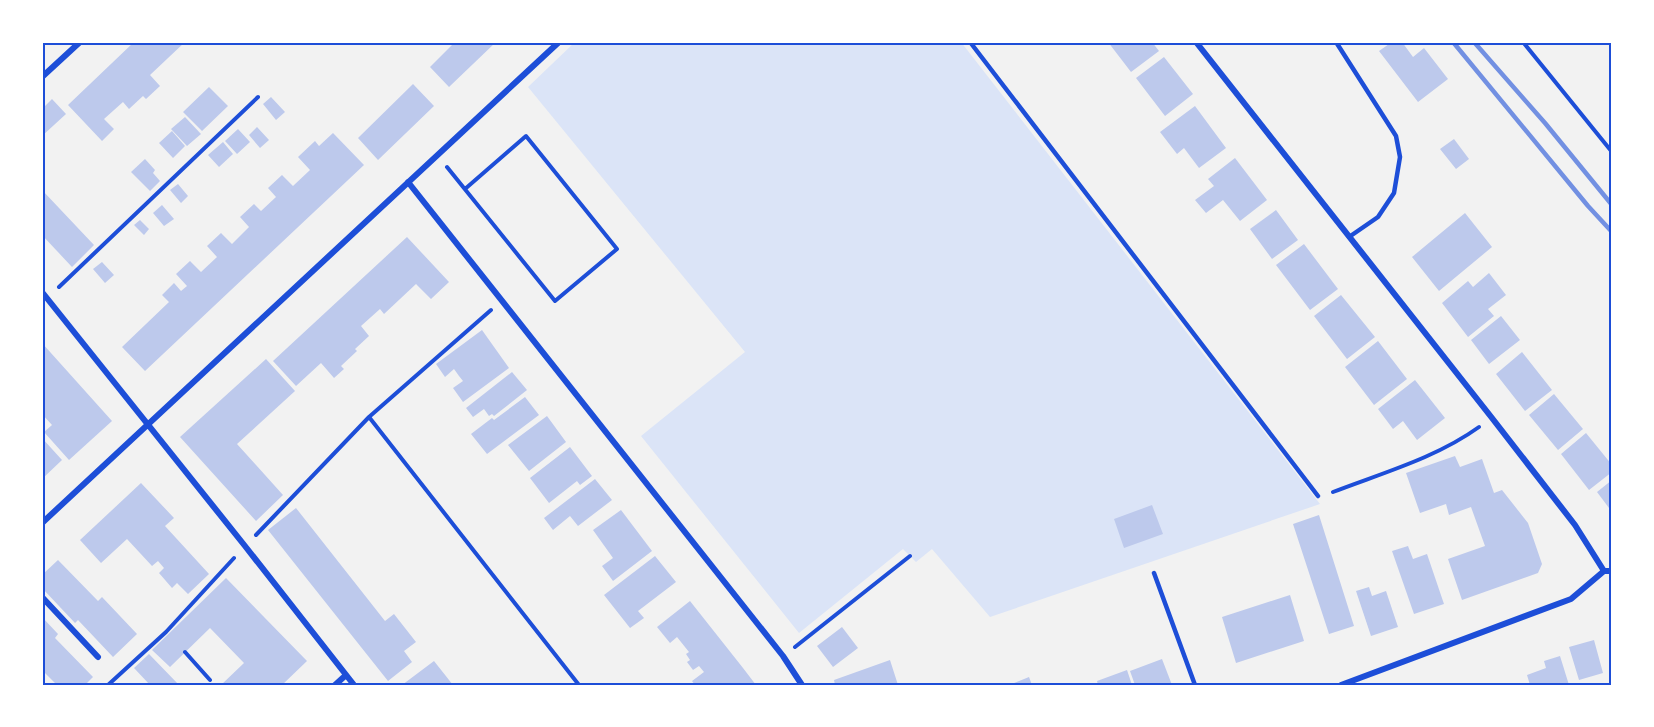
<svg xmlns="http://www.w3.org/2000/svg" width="1654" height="727" viewBox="0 0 1654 727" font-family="'Titillium Web',sans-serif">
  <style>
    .green { fill: #dbe4f7 }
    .building { fill: #bdc9ec }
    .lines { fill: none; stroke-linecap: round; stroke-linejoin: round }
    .path { stroke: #1d4ed8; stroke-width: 4 }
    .service { stroke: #1d4ed8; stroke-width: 4.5 }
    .minor { stroke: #1d4ed8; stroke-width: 6 }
    .rail { stroke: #7290e2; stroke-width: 4.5 }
    .neatline { fill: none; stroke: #1d4ed8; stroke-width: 2 }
  </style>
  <rect width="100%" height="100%" fill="#f2f2f2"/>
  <path class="green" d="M575,42H961L1320,504L990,617L932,549L916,562L903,549L799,633L641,436L745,352L528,87Z"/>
  <path class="building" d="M134,42H185L150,75L160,86L146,99L143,96L129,109L123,102L104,119L114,129L102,141L68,105Z
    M455,42H496L449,87L430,67Z
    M1108,42H1152L1159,51L1131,72Z
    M1392,42H1402L1413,57L1424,48L1448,79L1418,102L1379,51Z
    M1164,57L1193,94L1165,116L1136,78Z
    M413,84L434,106L378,160L358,138Z
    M209,87L228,106L202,131L183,112Z
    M271,97L285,112L276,120L263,104Z
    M52,99L66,114L42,136V109Z
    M1195,106L1226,148L1199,168L1184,148L1177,154L1160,132Z
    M185,117L201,134L187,146L171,129Z
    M257,127L269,140L260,148L249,135Z
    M238,129L250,142L237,154L225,141Z
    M172,131L185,146L173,158L159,143Z
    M333,133L364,165L145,371L122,347L169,302L162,295L174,283L181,291L187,286L176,274L190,261L201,272L217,257L207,246L221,233L232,244L249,227L240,217L254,204L261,211L276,197L268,188L282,175L293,186L310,170L298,157L315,141L319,146Z
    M1454,139L1469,159L1456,169L1440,149Z
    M223,142L233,154L219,167L208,155Z
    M1235,158L1267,200L1240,221L1223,200L1206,213L1195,200L1214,186L1208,179Z
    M145,159L155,170L153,173L160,181L150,191L131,172Z
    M178,184L188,196L181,203L170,190Z
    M42,190L94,245L72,267L42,235Z
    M162,205L174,219L164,226L153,213Z
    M1276,210L1298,240L1272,259L1250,229Z
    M1465,213L1492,247L1439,291L1412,257Z
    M140,220L149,229L144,235L134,225Z
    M407,237L449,282L431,299L416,284L384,314L380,309L361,326L369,336L355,349L357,351L341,366L344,369L334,378L321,363L296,386L273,361Z
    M1304,244L1338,289L1310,310L1276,265Z
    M102,262L114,275L105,283L93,269Z
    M1489,273L1506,295L1488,309L1494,316L1468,337L1442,303L1468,281L1473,287Z
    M1341,295L1375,337L1347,359L1314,316Z
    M1501,316L1520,340L1489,364L1471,340Z
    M482,330L509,368L463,402L453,388L463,381L459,376L454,369L445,377L436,364Z
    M1378,341L1407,379L1374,405L1345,367Z
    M42,343L112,421L69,460L44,432L52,425L42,414Z
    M1522,352L1552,390L1525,411L1496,374Z
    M266,359L295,391L237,444L283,495L256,521L180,437Z
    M512,372L527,390L494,416L492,414L489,416L484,409L473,417L466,408Z
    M1415,380L1445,418L1417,440L1403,421L1393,429L1378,409Z
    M1554,394L1583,429L1558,450L1529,415Z
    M525,397L539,415L487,454L471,434L492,418L494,420Z
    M547,416L566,442L529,471L508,445Z
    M1586,433L1612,465V472L1589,490L1561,454Z
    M42,438L62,460L42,479Z
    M570,447L592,476L580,485L577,481L549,503L530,478Z
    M1455,456L1460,467L1482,459L1494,493L1502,490L1528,523L1542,564L1538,573L1462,600L1448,559L1485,546L1471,507L1449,515L1446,504L1420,513L1406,473Z
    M595,479L612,500L578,526L570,516L553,530L544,518Z
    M1612,480V512L1597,492Z
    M141,483L174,518L165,526L209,574L188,594L177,583L172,588L159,573L164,568L158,561L152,566L127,539L101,563L80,540Z
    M1152,505L1163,534L1124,548L1114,519Z
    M296,508L385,621L394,614L416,642L404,651L412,662L388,681L268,530Z
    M621,510L652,551L613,581L602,566L613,558L593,530Z
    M1319,515L1354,626L1329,634L1293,524Z
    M1408,546L1413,559L1427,554L1444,604L1414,614L1392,551Z
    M655,556L676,582L638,611L644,618L630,628L604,595Z
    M58,560L98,601L102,597L137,634L113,657L78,620L75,623L42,588V575Z
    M226,578L307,661L282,685H221L244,663L210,628L170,667L152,650Z
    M1369,587L1372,596L1386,591L1398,627L1371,636L1356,591Z
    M1290,595L1304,641L1236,663L1222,617Z
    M690,601L743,668L756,685H695L692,681L704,672L699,666L693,670L687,662L690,660L686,654L689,652L677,637L670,643L657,627Z
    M42,617L58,634L55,638L93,677L85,685H57L42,670Z
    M842,627L858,648L833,667L817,646Z
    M1594,640L1603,673L1579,680L1569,647Z
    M149,654L179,685H150L134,668Z
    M1560,656L1569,685H1530L1527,675L1546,668L1544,661Z
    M1162,659L1172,685H1135L1130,671Z
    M890,660L898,685H835L834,680Z
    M434,661L453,685H402Z
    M1127,670L1132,685H1098L1097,681Z
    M1029,677L1032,685H1009Z"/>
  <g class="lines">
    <path class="path" d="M1523,42L1612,152
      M447,167L555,301L617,249L526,136L465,189
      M59,287L258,97
      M369,417L579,685
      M1333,492C1382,473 1436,458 1479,427
      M256,535L369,417L491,310
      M795,647L910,556
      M185,652L210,680
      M108,685L166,632L234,558"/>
    <path class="service" d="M970,42L1318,496
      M1336,42L1396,136L1400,157L1394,193L1378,217L1349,237
      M1154,573L1195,685"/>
    <path class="minor" d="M1196,42L1492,418L1575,525L1604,571
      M42,77L80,42
      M408,182L783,656L802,685
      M42,292L245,546L354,685
      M42,523L559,42
      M42,597L98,657
      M335,685L346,675
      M1341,685L1571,599L1604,571H1612"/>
    <path class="rail" d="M1453,42L1588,206L1612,232
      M1474,42L1545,123L1612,205"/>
  </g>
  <rect width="1654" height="727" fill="none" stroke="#ffffff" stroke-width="87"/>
  <rect x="44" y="44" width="1566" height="640" class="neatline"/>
</svg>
